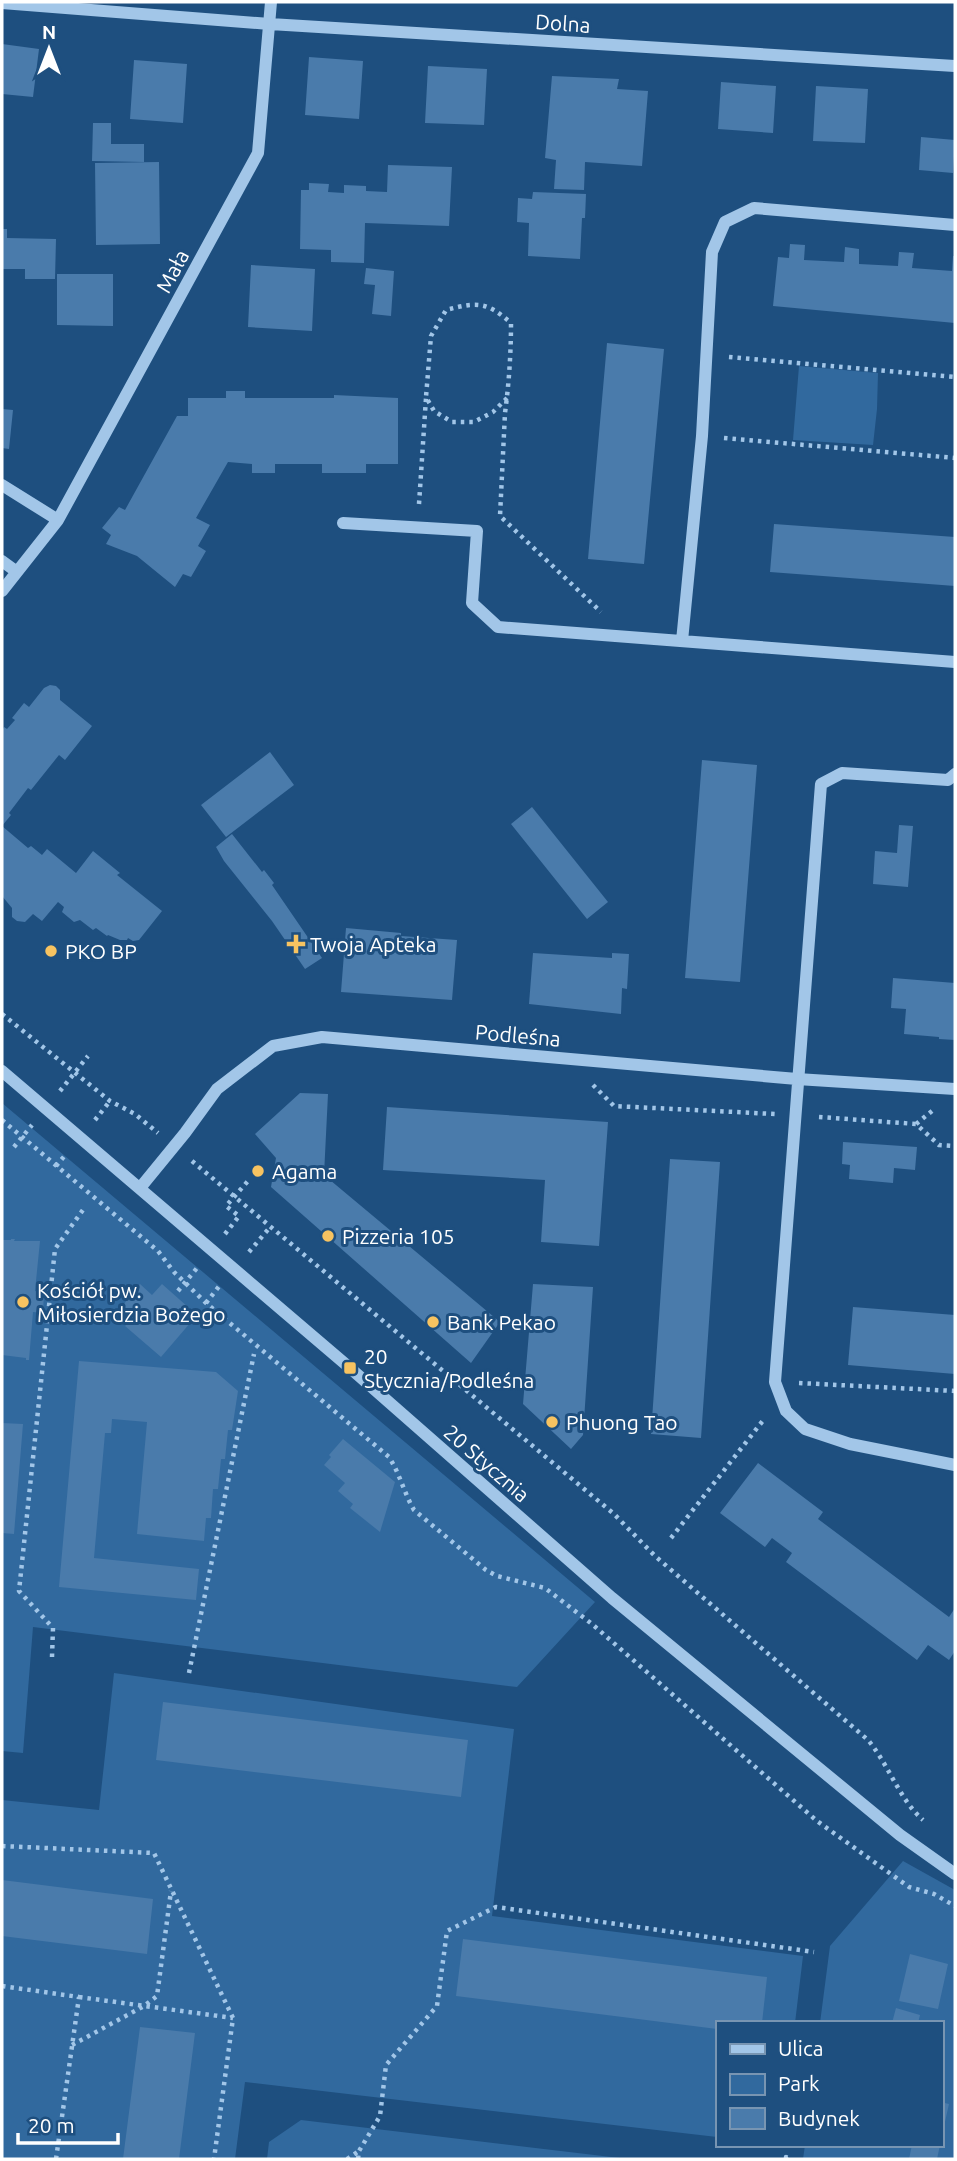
<svg xmlns="http://www.w3.org/2000/svg" width="957" height="2161" viewBox="0 0 957 2161" font-family="Ubuntu,sans-serif">
  <style>
    .green { fill: #31699e }
    .building { fill: #4a7bab }
    .lines { fill: none; stroke-linecap: round; stroke-linejoin: round }
    .path { stroke: #a2c6e8; stroke-width: 4.5; stroke-dasharray: 3.5 5; stroke-linecap: butt }
    .minor { stroke: #a2c6e8; stroke-width: 12 }
    .poi-dot { fill: #f7c361; stroke: #1e4f7f; stroke-width: 2.5 }
    .labels { text-anchor: middle; dominant-baseline: central; stroke-width: 6; stroke-linejoin: round; paint-order: stroke }
    .street-label { font-size: 21px; fill: #fff; stroke: #1e4f7f }
    .poi-label { font-size: 21px; fill: #fff; stroke: #1e4f7f; text-anchor: start }
  </style>
  <rect width="100%" height="100%" fill="#1e4f7f"/>
  <path class="green" d="M799,366L878,373L877,409L873,445L793,440Z
    M2,1103L595,1602L517,1687L33,1627L23,1753L2,1751Z
    M114,1673L514,1729L492,1916L803,1956L795,2023H717V2137L245,2082L235,2159H2V1800L99,1810Z
    M903,1861L955,1890V2159H803L805,2145H941V2023H820L830,1946Z
    M301,2120L628,2159H267L269,2142Z"/>
  <path class="building" d="M2,44L39,49L33,97L2,94Z
    M309,57L363,61L359,119L305,115Z
    M134,60L187,64L183,123L130,119Z
    M428,66L487,69L484,125L425,123Z
    M552,76L619,79L617,89L648,91L642,166L585,162L584,190L554,189L556,160L545,158Z
    M721,82L776,86L773,133L718,129Z
    M816,86L868,89L865,143L813,141Z
    M93,123H111V144H144V162L92,161Z
    M921,137L955,140L953,173L919,170Z
    M159,162L160,244L96,245L95,163Z
    M388,165L452,167L449,226L365,223L364,263L331,262V250L300,249L301,190H309V183L329,184L328,192L344,193V185L366,186V191L387,192Z
    M533,192L586,194L585,218H582L580,259L528,256L529,223L517,222L518,198L532,199Z
    M2,229H7V238L56,239L55,279H25V269H2Z
    M790,244L805,245L804,260L844,262L845,247L859,249V264L898,266L899,252L914,253L912,268L952,271L953,256H955V323L773,306L778,257L789,258Z
    M251,265L315,269L312,331L248,327Z
    M366,268L394,271L391,316L372,314L375,285L364,284Z
    M57,274H113V326L57,325Z
    M607,343L664,349L644,564L588,559Z
    M226,391H245V398H334V395L398,398V464H366V473H322V464H275V473H252V464L228,462L196,518L210,525L198,546L206,551L191,577L183,574L175,587L137,556L106,544L111,535L102,528L119,507L125,510L177,416H188V398H226Z
    M2,409L13,410L9,449L2,448Z
    M774,524L955,537V586L770,572Z
    M50,685L56,686L60,690V700L92,726L65,760L59,755L31,790L28,788L9,813L11,815L2,826V731L4,727L7,729L15,720L12,718L24,703L29,707L44,688Z
    M270,752L294,785L226,837L201,805Z
    M702,760L757,765L740,982L685,978Z
    M532,807L608,902L587,919L511,824Z
    M899,825L913,826L908,887L873,884L875,851L897,853Z
    M2,826L28,848L31,846L42,855L47,849L76,873L93,851L120,873L117,875L162,911L139,940L133,941L128,938L127,940H120L108,935L107,936L96,928L93,930L80,920L74,922L62,912L64,907L58,902L42,921L33,914L25,922L17,921L12,917V908L2,896Z
    M232,834L262,872L264,870L274,883L272,885L322,958L305,969L272,921L224,861L216,847Z
    M346,928L401,933V936L457,940L452,1000L341,992Z
    M533,953L612,958V953L629,954L627,989L622,988L621,1014L529,1004Z
    M893,978L955,983V1040L939,1039V1037L904,1034L906,1009L891,1008Z
    M300,1093L328,1094L324,1175L500,1322L471,1363L271,1187L276,1158L255,1134Z
    M387,1107L608,1122L599,1246L541,1242L545,1180L383,1170Z
    M843,1142L917,1147L915,1170L894,1168L893,1183L849,1179L850,1165L842,1164Z
    M670,1159L720,1162L701,1438L651,1434Z
    M11,1239H15L14,1241H40L35,1291L44,1292L43,1313L33,1312L29,1360H26V1358L2,1355V1240H11Z
    M140,1284L152,1295L162,1284L197,1315L161,1357L125,1326L131,1320L119,1310Z
    M533,1284L593,1287L583,1435L571,1449L523,1404Z
    M853,1307L955,1315V1374L848,1365Z
    M79,1361L216,1372L238,1391L232,1430H228L225,1459H221L218,1489H213L211,1518H206L204,1541L137,1534L147,1422L112,1419L111,1433H105L94,1558L199,1569L196,1600L59,1587Z
    M2,1423L23,1424L14,1534L2,1533Z
    M343,1439L395,1482L380,1532L350,1508L353,1504L338,1491L345,1483L324,1465L331,1457L329,1455Z
    M758,1463L823,1512L818,1519L949,1617L955,1608V1651L949,1660L928,1645L917,1660L786,1562L792,1553L772,1538L765,1547L720,1513Z
    M163,1702L468,1740L461,1797L156,1760Z
    M2,1880L153,1899L147,1954L2,1936Z
    M463,1939L767,1977L762,2023H717V2029L456,1996Z
    M910,1954L948,1964L938,2009L899,2001Z
    M896,2008L920,2015L918,2023H892Z
    M140,2027L195,2033L179,2159H123Z
    M941,2102L949,2104L942,2135H941Z
    M912,2145H940L937,2159H909Z"/>
  <g class="lines">
    <path class="path" d="M729,357L955,377
      M507,398L493,412L474,422H452L434,411L426,397L431,336L446,310C477,302 486,301 511,323C511,353 509,383 505,413L500,516L601,612
      M724,438L955,458
      M419,504L426,398
      M2,1014L110,1101L135,1114L158,1133
      M593,1085L614,1106L775,1114
      M60,1091L88,1056
      M932,1111L916,1124L939,1145L955,1146
      M819,1117L916,1124
      M2,1120L158,1251L174,1272L206,1303L389,1457C400,1474 404,1493 414,1510L486,1570L497,1576L545,1588L592,1624L817,1821L909,1887L934,1894L955,1906
      M95,1120L110,1101
      M14,1147L32,1125
      M192,1161L614,1514L655,1556L868,1740C889,1765 899,1799 923,1820
      M56,1166L67,1153
      M225,1234L239,1216L226,1206L248,1181
      M249,1252L271,1226
      M178,1291L197,1268
      M206,1303L220,1285
      M799,1383L955,1391
      M671,1538L765,1418
      M52,1657L53,1628L19,1591L55,1249L85,1207
      M189,1673L254,1354
      M2,1846L154,1853L233,2018L214,2159
      M2,1986L79,1997L56,2159
      M79,1997L233,2018
      M72,2045L144,2006L157,1996L171,1891
      M347,2159L359,2151
      M358,2159L359,2151L380,2116L386,2065L437,2006L447,1931L496,1907L814,1952
      M786,2159V2157L791,2159"/>
    <path class="minor" d="M2,3L270,24L955,66
      M2,485L58,520
      M343,523L477,531L472,603L498,627L955,662
      M2,561L17,572
      M2,591L58,520L258,153L271,2
      M682,641L702,436L712,252L725,222L754,208L955,225
      M955,774L948,780L842,773L821,784L775,1382L786,1411L805,1429L850,1444L955,1465
      M2,1071L350,1368L612,1598L900,1835L955,1874
      M140,1188L185,1133L217,1089L273,1046L322,1037L797,1079L955,1089"/>
  </g>
  <g class="poi-dot">
    <path d="M292.5 933.5h7v7h7v7h-7v7h-7v-7h-7v-7h7z"/>
    <circle cx="51" cy="951" r="7"/>
    <circle cx="258" cy="1171" r="7"/>
    <circle cx="328" cy="1236" r="7"/>
    <circle cx="23" cy="1302" r="7"/>
    <circle cx="433" cy="1322" r="7"/>
    <rect x="343" y="1361" width="14" height="14" rx="3.5"/>
    <circle cx="552" cy="1422" r="7"/>
  </g>
  <g class="labels">
    <g class="street-label">
      <text transform="translate(563 23) rotate(4)">Dolna</text>
      <text transform="translate(172 271) rotate(-62)">Mała</text>
      <text transform="translate(518 1035) rotate(5)">Podleśna</text>
      <text transform="translate(487 1463) rotate(41)">20 Stycznia</text>
    </g>
    <g class="poi-label">
      <text x="310" y="944">Twoja Apteka</text>
      <text x="65" y="951">PKO BP</text>
      <text x="272" y="1171">Agama</text>
      <text x="342" y="1236">Pizzeria 105</text>
      <text x="37" y="1290">Kościół pw.<tspan x="37" dy="24">Miłosierdzia Bożego</tspan></text>
      <text x="447" y="1322">Bank Pekao</text>
      <text x="364" y="1356">20<tspan x="364" dy="24">Stycznia/Podleśna</tspan></text>
      <text x="566" y="1422">Phuong Tao</text>
    </g>
  </g>
  <rect width="957" height="2161" fill="none" stroke="#ffffff" stroke-width="7"/>
  <rect x="716" y="2021" width="228" height="126" fill="#1e4f7f" stroke="#7895b2" stroke-width="2"/>
  <rect x="730" y="2044" width="35" height="10" fill="#a2c6e8" stroke="#7895b2" stroke-width="2"/>
  <text x="778" y="2056" font-size="21" fill="#ffffff">Ulica</text>
  <rect x="730" y="2074" width="35" height="21" fill="#31699e" stroke="#7895b2" stroke-width="2"/>
  <text x="778" y="2091" font-size="21" fill="#ffffff">Park</text>
  <rect x="730" y="2108" width="35" height="21" fill="#4a7bab" stroke="#7895b2" stroke-width="2"/>
  <text x="778" y="2126" font-size="21" fill="#ffffff">Budynek</text>
  <g transform="translate(49 49)" stroke="#1e4f7f" stroke-width="5" paint-order="stroke">
  <path d="M0-5L12 26L0 18L-12 26Z" fill="#ffffff"/>
  <text y="-10" font-size="19" font-weight="bold" text-anchor="middle" fill="#ffffff">N</text>
  </g>
  <path d="M18 2133v10h100v-10" fill="none" stroke="#ffffff" stroke-width="3.5"/>
  <text x="28" y="2133" font-size="21" fill="#ffffff" stroke="#1e4f7f" stroke-width="5" paint-order="stroke">20 m</text>
</svg>
